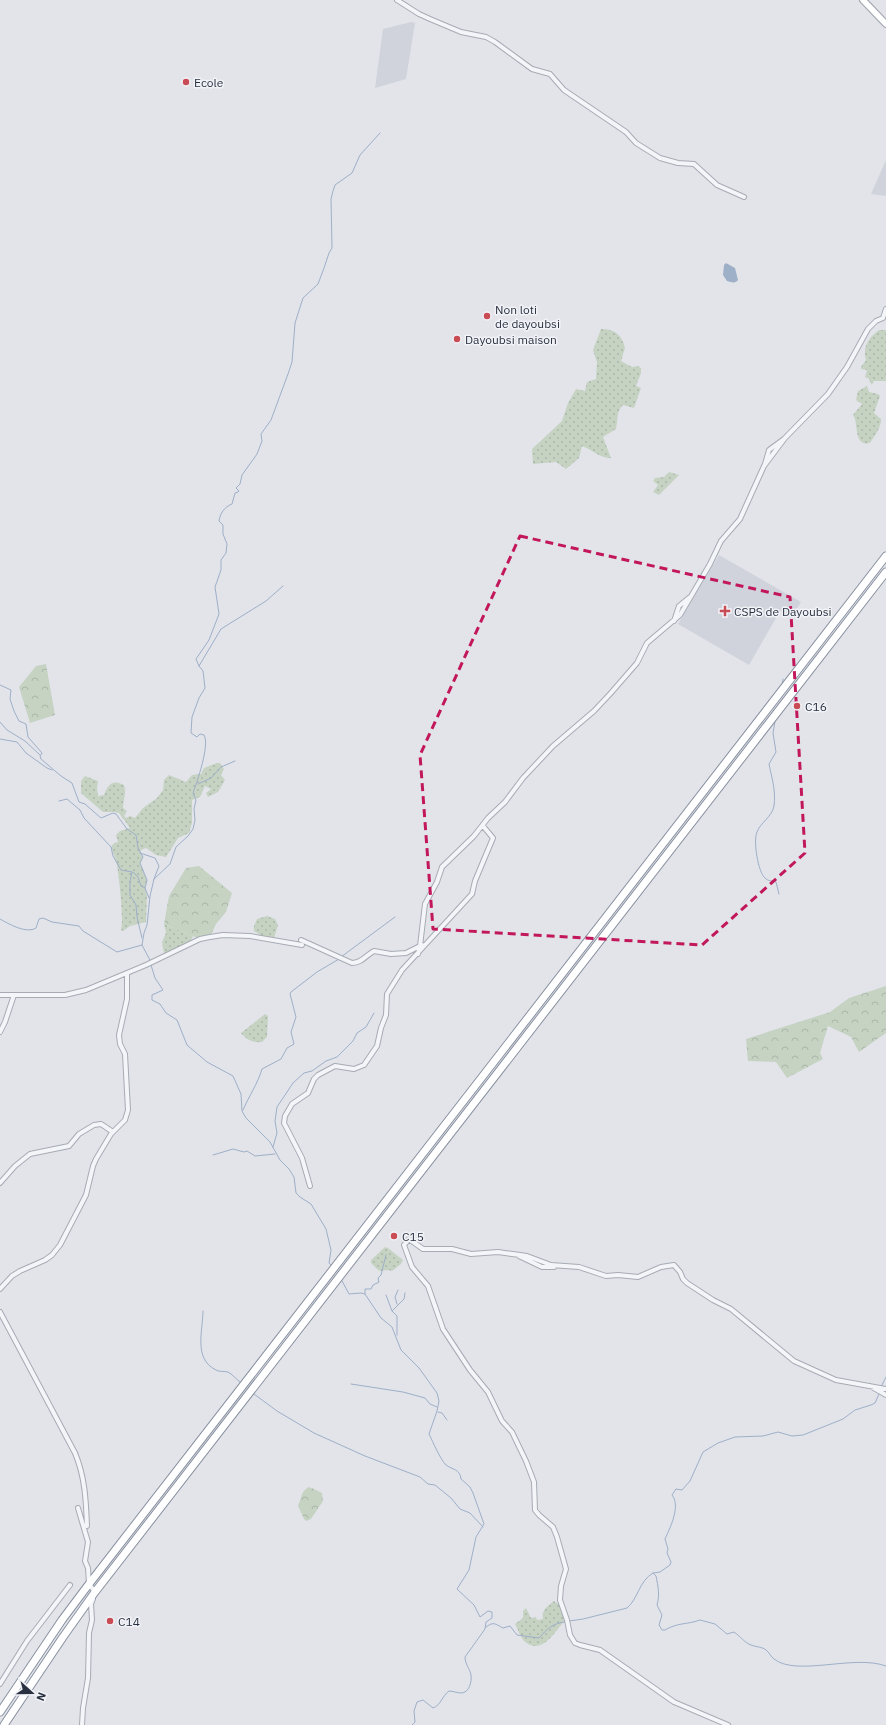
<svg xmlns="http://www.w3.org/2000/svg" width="886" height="1725" viewBox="0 0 886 1725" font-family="'IBM Plex Sans',sans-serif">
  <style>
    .built { fill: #d0d3db }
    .grass { fill: url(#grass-dots) }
    .forest { fill: url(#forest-crowns) }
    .water { fill: #9eafc8 }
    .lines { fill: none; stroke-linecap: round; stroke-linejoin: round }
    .stream { stroke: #9eafc8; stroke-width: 1 }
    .street-casing { stroke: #a7abb4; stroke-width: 6 }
    .secondary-casing { stroke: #a7abb4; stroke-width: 8 }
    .highway-casing { stroke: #8991a0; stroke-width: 9 }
    .street { stroke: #f4f5f8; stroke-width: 4 }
    .secondary { stroke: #fff; stroke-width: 5.5 }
    .highway { stroke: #fff; stroke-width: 7 }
    .marked { fill: none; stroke: #c2185b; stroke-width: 3; stroke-dasharray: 8 5; stroke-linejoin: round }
    .poi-dot { fill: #c94c55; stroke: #f1f3f7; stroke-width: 1.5 }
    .labels { text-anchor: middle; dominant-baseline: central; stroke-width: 3; stroke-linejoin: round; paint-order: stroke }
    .poi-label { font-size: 12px; fill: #2a3141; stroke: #f1f3f7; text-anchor: start }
  </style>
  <defs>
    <pattern id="grass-dots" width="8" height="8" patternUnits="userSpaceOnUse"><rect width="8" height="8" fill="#c6d3c3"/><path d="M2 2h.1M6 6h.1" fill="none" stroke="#aab6a9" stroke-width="1.8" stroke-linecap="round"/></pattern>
    <pattern id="forest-crowns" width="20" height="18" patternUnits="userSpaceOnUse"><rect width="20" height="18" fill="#c6d3c3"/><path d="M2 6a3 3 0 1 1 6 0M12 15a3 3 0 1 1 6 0" fill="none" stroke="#aab6a9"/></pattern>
  </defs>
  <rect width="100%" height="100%" fill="#e2e4ea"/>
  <path class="built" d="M411,22L415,23L406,79L375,88L383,29Z
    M886,160V196L871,194Z
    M719,555L801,602L792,617L780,611L749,665L678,624Z"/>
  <path class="grass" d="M601,329C615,329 622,335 625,348L621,361L632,367L638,366L641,368V373L636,386L641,388L634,408L623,405C616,411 618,421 616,429L603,437L611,458C599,458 593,450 582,446L579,458L566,469L556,462L533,464L532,449L562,421L568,403L576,389L585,391L587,382L596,379L597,362L593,350Z
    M879,330H886V381H874L872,385L868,378L865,377L867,370L861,369V367L866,360C862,348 869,337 879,330Z
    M867,386L869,392L878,394L880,396L874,413L881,419C881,428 875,435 870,443C853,447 859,423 853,415L862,404L856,400L858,391Z
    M669,472L679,475L659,495L653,492L658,485L653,481L655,478L664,477Z
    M217,763H220L224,769L221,775L225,780L218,792L208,797L206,793L211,789L205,786L200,797L192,800V823L189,833L178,838L166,857L156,855L146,848L141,850L140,853L143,857L140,863L147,880L145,888L147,895L146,922L130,926L123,931L121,930C124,918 119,878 117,865C116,859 113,853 111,847L114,843L118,842L116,835L120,831L130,828L119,813L114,812H103L81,793V781L85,776L98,781L97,788L98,796L104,795C108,784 113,779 124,785C127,794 123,800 123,808L127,811L124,816L126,818L130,816L135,818L143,808L157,798L163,790L164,780L169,775L186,782L192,775L201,774L204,768Z
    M267,916L275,919L278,925L274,938L270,941L254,931V926L257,919Z
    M164,924L193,936L189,945L164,954L162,942L166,933Z
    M265,1014L268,1016L267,1037L262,1042C253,1043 247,1040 241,1033Z
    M385,1247L388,1248L403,1260L401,1264L392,1271C378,1268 384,1277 371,1263V1260Z
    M554,1601L561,1606L566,1619C556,1630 542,1657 524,1641C520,1637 518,1629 515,1624L523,1618V1611L526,1608L531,1618L536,1617L537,1620L543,1619C541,1610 547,1607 554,1601Z"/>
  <path class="forest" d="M46,664L55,715L30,723L19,687L36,666Z
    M199,866L232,893L226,912L216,924L210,937L200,939L164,924L169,896L186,868Z
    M886,986V1033L859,1052L851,1037L828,1026L820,1053L823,1059L787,1078L776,1062L748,1061L746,1039L830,1012L849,998Z
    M308,1487L312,1488L322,1493L323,1501L311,1519L306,1521L304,1519L298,1506L303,1492Z"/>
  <path class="water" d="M726,263L735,268L738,280C735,284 731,282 727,281L723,275L724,265Z"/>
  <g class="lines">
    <path class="stream" d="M199,666L221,629L266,601L283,586
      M0,685L11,690L10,699L14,711L19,721L26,724L28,737L42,753L40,756L41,759L61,776L72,783L79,802L85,804L101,818L113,813L116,814L127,829L136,835L138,848L143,857L140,863L147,880L145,888L149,898
      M782,685L783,679
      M775,721L773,733L776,752L769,764C772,779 776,791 774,806C772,817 760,823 757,832C753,841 758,872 765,878C769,882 772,880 776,882L779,894
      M0,722L7,730L25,741L40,755
      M0,739L17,742L26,753L47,768L52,770
      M198,784L211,778L221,767L235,761
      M59,801L67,799L80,810L84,818L111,847L113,856L121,870L132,872L130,882V895L136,905L137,917L142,938
      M140,853L155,858L159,866L154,879
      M133,872L138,877L141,886L145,888
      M0,919C9,924 26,934 36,928L39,919L43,918L52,922L79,926L83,931L117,952L142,945
      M341,957L395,917
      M151,962L142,945L144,933L147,925L150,896L154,879L170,864L176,847L188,836L193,829L195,820L194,809L196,800L193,793C197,782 210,745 204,735L200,734L197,737L191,733L192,717L199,698L205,688L203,671L199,666L196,659L209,640L219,614L215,587L221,570V560L226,553L227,544L223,534V525L219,521C220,514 224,507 232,504L235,493L238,492L239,491L236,488L240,484L242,475L257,454L262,441L261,434L271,420L288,374L292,362L295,323L303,298L318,284L324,268L329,253L332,248L331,199L333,191L335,185L352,173L360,155L380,133
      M151,965L155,978L163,990L152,995V1000L160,1004L166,1013L177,1020L187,1045L207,1062L233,1076L241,1094L242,1111L246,1118L270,1142L280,1160L289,1169L294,1177L296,1193L300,1197L311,1204L326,1229L331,1250L329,1263L331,1265
      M243,1110C249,1096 258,1083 262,1069L281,1059L287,1048L294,1044L291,1032L296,1017L290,994L291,992L317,972L339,959
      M273,1147L277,1133L275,1121L277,1107L293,1083L304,1073L312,1071L326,1061L337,1057L353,1041L357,1033L366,1027L374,1013
      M213,1155L233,1149L244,1152L247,1151L255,1156L275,1154
      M341,1279L349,1294L361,1293L365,1294L381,1318L392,1327L401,1350L419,1368L437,1393L439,1401L437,1411L429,1434C433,1442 440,1459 446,1465C453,1470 460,1469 461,1479L470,1487L473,1493L484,1524L476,1537L469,1570L457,1589L474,1605L480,1617L488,1611L492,1612V1618L486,1622L485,1629L465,1657C465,1664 470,1669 471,1675C472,1682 469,1693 461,1693C457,1693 453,1691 449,1691C442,1696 441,1705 433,1708L423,1700L417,1702L414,1711L415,1722L412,1725
      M365,1294V1289H371L373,1285L379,1282L378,1278L381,1275L386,1255
      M386,1295L392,1311
      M397,1304L395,1297L398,1290
      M203,1311C203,1330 193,1359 216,1370C219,1372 224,1371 228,1372C232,1374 236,1379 240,1382
      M397,1335V1316L392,1311L404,1299L405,1293
      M351,1384L403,1392L425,1398L430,1404L437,1407
      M881,1387L886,1377
      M254,1394L277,1411L314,1433L365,1456L420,1477L428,1484L435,1485L451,1498L460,1509L470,1513L483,1527
      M438,1412L442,1413L447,1420
      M653,1573L660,1572L670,1565L671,1562L667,1553L668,1549L665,1539C670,1528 681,1506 672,1495L676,1489L682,1490L690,1481L703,1452L718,1443L735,1437L763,1436L778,1432L792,1436L803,1435L843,1419L855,1410L871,1405L875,1403L879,1394
      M569,1621L583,1619L627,1608C638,1599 639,1581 653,1573L656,1576C658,1586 660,1595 657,1605L662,1615L659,1625L662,1630H665C679,1622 686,1625 700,1620L715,1624L727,1634L734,1632C740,1636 745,1643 751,1645C756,1647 763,1647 766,1650C769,1652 771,1657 774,1659C797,1677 854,1654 886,1666
      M486,1627C494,1621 495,1624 503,1628L510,1626L517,1635L539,1638C547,1629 553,1623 565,1622"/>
    <defs>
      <path id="street" d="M397,0L419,14L430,19L461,32L486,37L495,42L532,69L550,74L564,90L626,132L636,143L660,158L678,163L694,164L717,185L744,197
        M765,464L769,450L784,439
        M674,621L679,606L690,597
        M301,940L352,963C362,963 366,955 374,951L391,954L406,953L422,945
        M418,954L420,946L425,904L437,882L442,867L474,836L488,818L505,802L523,778L553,746L594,711L610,694L637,663L647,643L680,615L710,564L721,541L740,519L764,466L785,438L828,394L847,367L868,329L876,321L883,318L886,309
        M0,995H65L86,990L146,965L200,939L210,937L223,935L250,936L302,945
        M0,1032L5,1022L14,995
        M0,1183L15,1166L30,1154L69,1146L79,1134L94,1125L101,1124L113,1132
        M310,1186L302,1158L284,1123L285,1116L292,1104L308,1093L314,1079L318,1075L335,1066L354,1069L364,1065L377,1046L381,1028L386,1015L387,994L402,970L472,894L475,881L493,838L483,826
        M519,1256L542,1267H554
        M0,1289L12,1276L20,1271L45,1260L52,1255L60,1245L86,1195L93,1166L96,1159L111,1134L125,1120L128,1110L125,1054L120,1044L119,1035L127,999V974
        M0,1312L75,1453C85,1477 86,1500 87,1526
        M870,1386L886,1395
        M78,1508L88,1542L85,1561L88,1568L89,1584L95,1592
        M0,1684L27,1641L70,1585
        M82,1725L83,1708L88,1678L89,1633L92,1620L91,1604L93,1599
        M728,1725L674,1702L600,1650L580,1645L575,1643L570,1635L567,1620L560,1600L561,1586L566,1569L557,1537L553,1527L539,1515L535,1510L534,1482L526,1461L512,1432L502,1421L488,1392L470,1370L443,1329L428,1286L412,1267L404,1245L409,1239L423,1249H452L471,1254L498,1252L527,1256L551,1265L579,1267L606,1276L618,1275L638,1277L661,1267L674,1265L680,1272L683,1279L687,1283L713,1300L731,1309L794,1361L836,1380L886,1389"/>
      <path id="secondary" d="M863,0L886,24"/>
      <path id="highway" d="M0,1712L62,1620L89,1584L886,556
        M4,1725L63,1637L95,1592L886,572"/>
    </defs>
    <use href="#street" class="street-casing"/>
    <use href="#secondary" class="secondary-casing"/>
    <use href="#highway" class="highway-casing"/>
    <use href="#street" class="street"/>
    <use href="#secondary" class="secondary"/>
    <use href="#highway" class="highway"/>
  </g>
  <path class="marked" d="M520,536L790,597L805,853L702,945L433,929L420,755Z"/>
  <g class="poi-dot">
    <circle cx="186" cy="82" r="4"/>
    <circle cx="487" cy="316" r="4"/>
    <circle cx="457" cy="339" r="4"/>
    <path d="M723 605h4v4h4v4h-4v4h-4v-4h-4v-4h4z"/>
    <circle cx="797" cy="706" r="4"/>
    <circle cx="394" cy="1236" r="4"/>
    <circle cx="110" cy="1621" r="4"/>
  </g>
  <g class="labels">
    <g class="poi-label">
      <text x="194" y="82">Ecole</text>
      <text x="495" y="309">Non loti<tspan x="495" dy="14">de dayoubsi</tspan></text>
      <text x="465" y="339">Dayoubsi maison</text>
      <text x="734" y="611">CSPS de Dayoubsi</text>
      <text x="805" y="706">C16</text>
      <text x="402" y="1236">C15</text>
      <text x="118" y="1621">C14</text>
    </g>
  </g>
  <g transform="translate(32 1693) rotate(111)" stroke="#f1f3f7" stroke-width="3" paint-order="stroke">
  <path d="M0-3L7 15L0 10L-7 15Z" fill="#2a3141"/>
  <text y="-6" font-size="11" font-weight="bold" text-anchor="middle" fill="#2a3141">N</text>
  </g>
</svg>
